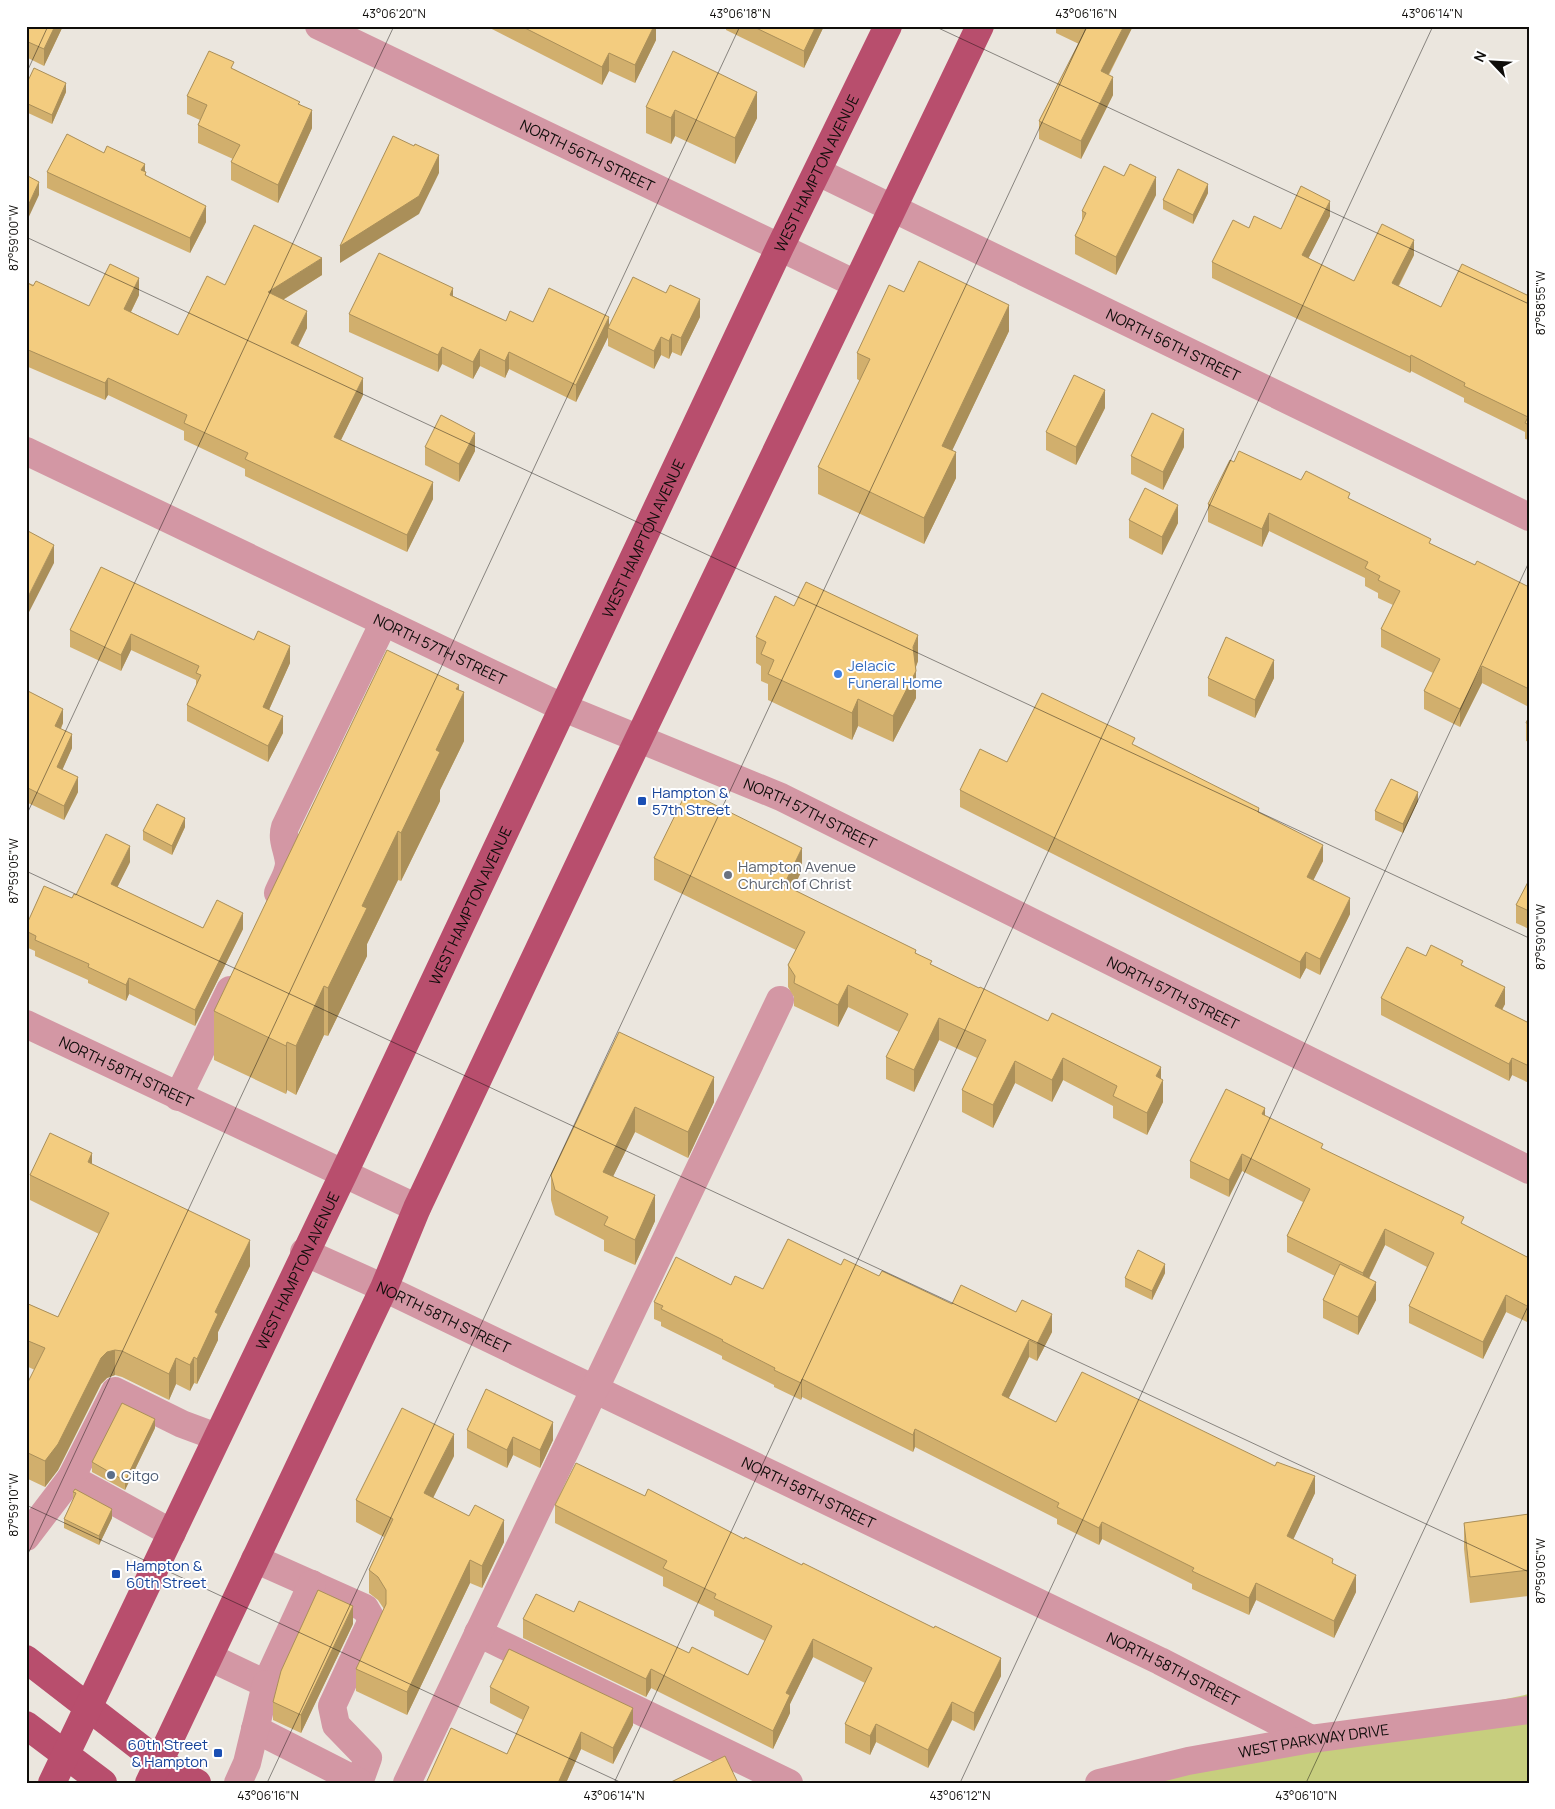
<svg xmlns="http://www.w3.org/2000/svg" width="1555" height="1809" viewBox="0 0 1555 1809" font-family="Manrope,sans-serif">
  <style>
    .green { fill: #c7ce7e }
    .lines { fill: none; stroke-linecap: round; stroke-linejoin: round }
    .minor { stroke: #d397a4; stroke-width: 28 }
    .major { stroke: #b84e6d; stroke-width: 28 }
    .wall { fill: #d1af6d }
    .shaded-wall { fill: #aa8f59 }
    .building { fill: #f3cc7f; stroke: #aa8f59 }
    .ticks { fill: none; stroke: #0f0d0a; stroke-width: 1; stroke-opacity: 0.45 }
    .shop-dot { fill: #3f7fe0; stroke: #fff; stroke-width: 2 }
    .transit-dot { fill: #1a4fb4; stroke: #fff; stroke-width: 2 }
    .worship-dot { fill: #6b7280; stroke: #fff; stroke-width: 2 }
    .service-dot { fill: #5c6f8a; stroke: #fff; stroke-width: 2 }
    .labels { text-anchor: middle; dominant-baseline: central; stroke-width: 4; stroke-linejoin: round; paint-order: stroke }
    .street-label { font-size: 15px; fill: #0f0d0a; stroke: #fff }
    .shop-label { font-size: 15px; fill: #366cbe; stroke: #fff; text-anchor: start }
    .transit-label { font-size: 15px; fill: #164399; stroke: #fff; text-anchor: start }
    .worship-label { font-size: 15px; fill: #5b616d; stroke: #fff; text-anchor: start }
    .service-label { font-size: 15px; fill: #4e5e75; stroke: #fff; text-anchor: start }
    .neatline { fill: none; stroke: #0f0d0a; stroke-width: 2 }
    .ticks-label { font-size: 12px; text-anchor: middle; fill: #0f0d0a }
  </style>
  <rect width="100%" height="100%" fill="#ebe6de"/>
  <path class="green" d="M1529,1694V1783H1125L1139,1777Z"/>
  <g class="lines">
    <g class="minor">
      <path id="s1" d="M319,26L856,284"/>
      <path id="s2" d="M818,172L1529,517"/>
      <path id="s3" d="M26,451L564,708L781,797L1529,1170"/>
      <path d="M278,893C282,883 289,873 289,863C288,850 281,840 285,827L384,622"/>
      <path id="s4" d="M26,1024L417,1208"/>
      <path d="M178,1097L230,990"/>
      <path id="s5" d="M304,1252L384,1288L1160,1661L1311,1739"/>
      <path d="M71,1478L172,1533"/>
      <path d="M26,1537L71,1478L115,1391L182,1424L217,1437"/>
      <path d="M255,1559L365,1608L372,1620L332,1706L336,1725L368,1758L359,1783"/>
      <path d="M478,1633L789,1783"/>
      <path d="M209,1657L266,1684L312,1584"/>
      <path d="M255,1729L359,1782"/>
      <path d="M238,1783L247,1763L266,1684"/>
      <path d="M407,1783L780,1000"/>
      <path id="s6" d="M1099,1783L1188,1761L1311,1739L1529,1710"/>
    </g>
    <g class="major">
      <path d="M26,1659L159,1762L197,1783"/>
      <path d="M26,1725L103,1783"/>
      <path id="s7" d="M52,1783L343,1175L780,247L888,26"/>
      <path d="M149,1783L384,1288L417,1208L618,782L980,26"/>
    </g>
  </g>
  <path class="wall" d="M26,26H63L44,66L26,57Z
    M486,26H656V40L635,83L609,71L602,85Z
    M726,26H824L804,68L726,30Z
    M1056,26H1133L1109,75L1113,95L1081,159L1039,139V121L1079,44L1056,33Z
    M234,69L300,104L312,128L278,203L231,180V162L233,159L198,143V125L200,120L187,114V96Z
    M26,85L66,92L52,124L26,112Z
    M646,107L757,118L735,164L675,136L671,144L646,133Z
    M47,172H145L146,176L206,222L190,253L47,188Z
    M1208,193L1193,224L1163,209V200Z
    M1156,195L1116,275L1075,254V236L1082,222V211Z
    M1330,216L1308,258L1354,281L1414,255L1399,286L1441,307L1529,296V440L1525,439V432L1464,402V398L1411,371L1410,373L1212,278V262L1281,229Z
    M322,275L283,300L307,328L298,347L363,395L341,440L433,499L407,552L245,476V469L184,440V431L108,395L105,400L26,366V282L89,306L139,295L131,312L178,335L225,285Z
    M904,292L1009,331L952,450L956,478L924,544L818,494V467L860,381L857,379V353Z
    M453,296L506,321L609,325L700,317L681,356L672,352L669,359L661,355L654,369L608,346V337L576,402L509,369L505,378L480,366L473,379L442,364L438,372L349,332V314Z
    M1105,408L1076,465L1046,450V432Z
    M425,447L475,451L459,482L425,465Z
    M1184,447L1163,490L1131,474V456Z
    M1234,462L1301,480L1350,499L1431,544L1475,565L1529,587V707L1482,683L1460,727L1424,709V691L1433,673L1381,647V629L1393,605L1378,598V593L1365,586V578L1269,531L1262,547L1208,522V504Z
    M1129,520L1178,523L1162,555L1129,538Z
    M101,567L290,663L269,710L283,733L268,762L187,721V705L196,687V680L131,650L121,671L70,647V630Z
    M794,606L918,661L916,667V698L893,742L858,726L852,740L768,700V684L761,681V666L756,663V637Z
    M1208,678H1274L1255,718L1208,696Z
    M26,690L63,723L61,729L72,748L62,770L78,792L64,820L26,802Z
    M459,690L464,741L440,790V801L401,881L398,880L367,944V956L328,1036L324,1035L296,1095L287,1090L286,1094L214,1060V1011Z
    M1529,716V742L1526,741V723Z
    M1135,745L1259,813L1323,861L1313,880L1350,914L1320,975L1306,968L1300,979L960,807V790L1007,762Z
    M1418,801L1403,833L1375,820V811Z
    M185,827L172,855L143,840V831Z
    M654,858L802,870L793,889L916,953L932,965L1161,1079L1163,1102L1147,1135L1113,1118V1106L1063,1080L1052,1102L1015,1083L993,1128L962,1112V1090L977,1058L939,1040L914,1092L886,1079V1057L899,1032L848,1007L838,1027L794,1006V997L788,987V965L796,950L654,880Z
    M130,862L117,887L203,928L243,929L195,1026L129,994L126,1001L88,983V980L35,956V951L26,947V926Z
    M1529,880V929L1516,923V905Z
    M1463,965L1505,1004L1502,1010L1529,1023V1083L1512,1075L1509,1081L1381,1015V998Z
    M619,1032L714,1102L688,1158L635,1132L613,1176L655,1221L635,1265L604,1251V1240L555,1215L551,1200V1175Z
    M1265,1116L1323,1149L1464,1225L1529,1258V1323L1506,1312L1483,1359L1409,1323V1306L1427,1267L1385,1245L1369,1279L1376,1300L1358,1335L1323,1318V1300L1335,1276L1287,1252V1236L1303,1202L1242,1171L1229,1197L1190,1178V1161Z
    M92,1164L250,1266L218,1332V1340L197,1384L194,1383L190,1391L176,1384L169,1400L122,1377L115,1375L107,1378L101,1384L58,1470L45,1487L26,1478V1386L35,1370L26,1366V1303L58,1317L99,1234L30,1200V1175Z
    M841,1265L879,1276L952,1304L1052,1332L1037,1361L1029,1357L1008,1398L1056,1422L1315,1493L1293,1539L1333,1564L1356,1592L1334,1638L1256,1600L1249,1615L1192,1589V1584L1102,1539L1099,1545L1057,1524V1519L915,1447L913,1452L802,1397L801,1400L774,1387V1385L722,1359V1356L661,1326V1322L654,1319V1302L731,1285L763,1289Z
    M1165,1273L1152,1300L1125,1287V1278Z
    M155,1428L125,1490L92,1472V1462Z
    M467,1430L553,1440L540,1468L513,1455L507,1468L467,1448Z
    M454,1456L433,1498L504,1542L482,1588L470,1583L407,1715L356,1691V1669L384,1609L378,1600L369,1593V1570L384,1537L356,1522V1500Z
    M75,1489L112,1518L99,1545L64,1528V1519L73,1499V1492Z
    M555,1505L1001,1676L974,1731L952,1720L928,1768L876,1742L870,1755L845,1743V1724L865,1683L813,1657L790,1704V1713L773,1749L651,1688L646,1697L523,1638V1619L574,1612L748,1675L765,1641L714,1616V1611L663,1586V1577L555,1523Z
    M1529,1514V1596L1470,1603L1464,1549V1523Z
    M353,1624L301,1733L273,1720V1702Z
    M490,1687L633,1725L613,1764L581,1749L566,1783H426L507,1754L523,1720L490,1703Z"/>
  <path class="shaded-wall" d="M55,26H63L44,66V49Z
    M654,26H656V40L635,83V65Z
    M816,26H824L804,68V51Z
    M1124,26H1133L1101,89V71Z
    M609,53V71L602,85V67Z
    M1113,77V95L1081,159V141Z
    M66,83V92L52,124V115Z
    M757,92V118L735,164V138Z
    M312,110V128L278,203V185Z
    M675,110V136L671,144V118Z
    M439,155V173L419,214L340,263V246Z
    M145,164V174L146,172V188L141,170Z
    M1156,177V195L1116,275V257Z
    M39,182V195L26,223V210Z
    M1208,184V193L1193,224V215Z
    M1330,201V216L1302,271V255Z
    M206,206V222L190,253V238Z
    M1414,240V255L1392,298V283Z
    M322,258V275L268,309V292Z
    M139,278V295L124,326V309Z
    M453,288V305L450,295Z
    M700,299V317L681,356V338Z
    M1009,305V331L942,472V446Z
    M307,311V328L291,360V343Z
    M609,317V329L608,328V337L576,402V385Z
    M672,334V352L669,359V341Z
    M661,337V355L654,369V351Z
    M442,347V364L438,372V355Z
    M480,349V366L473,379V362Z
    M509,352V369L505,378V361Z
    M1411,355V371L1410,373V357Z
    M108,378V395L105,400V383Z
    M363,378V395L334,454V437Z
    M1105,390V408L1076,465V447Z
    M1184,429V447L1163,490V472Z
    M475,433V451L459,482V464Z
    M956,452V478L924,544V518Z
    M433,482V499L407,552V535Z
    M1178,505V523L1162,555V537Z
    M1269,513V531L1262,547V529Z
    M54,545V563L26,618V601Z
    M131,634V650L121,671V655Z
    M918,635V661L913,674V647Z
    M290,646V663L263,723V707Z
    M1274,660V678L1255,718V700Z
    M1482,666V683L1460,727V709Z
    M916,671V698L893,742V716Z
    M459,685V703L464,692V741L440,790V801L401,881V833L436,750L456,689Z
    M858,699V726L852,740V713Z
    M63,709V723L55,740V726Z
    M283,716V733L268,762V746Z
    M72,734V748L57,782V767Z
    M78,777V792L64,820V806Z
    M1418,792V801L1403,833V824Z
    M185,818V827L172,855V846Z
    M398,831V880L367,944V956L328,1036V988L362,906Z
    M1323,845V861L1307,893V877Z
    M130,846V862L111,900V884Z
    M802,848V870L784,907V885Z
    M1350,898V914L1320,975V959Z
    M243,913V929L195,1026V1010Z
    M1306,952V968L1300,979V962Z
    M129,978V994L126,1001V985Z
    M848,985V1007L838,1027V1005Z
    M324,986V1035L296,1095V1046Z
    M1505,987V1004L1495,1023V1006Z
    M939,1018V1040L914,1092V1070Z
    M287,1042V1090L286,1094V1046Z
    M1063,1058V1080L1052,1102V1080Z
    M1512,1058V1075L1509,1081V1064Z
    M1015,1061V1083L993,1128V1105Z
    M1161,1067V1083L1163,1080V1102L1147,1135V1113L1156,1076Z
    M714,1077V1102L688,1158V1132Z
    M635,1107V1132L603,1197V1172Z
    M1265,1108V1124L1262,1114Z
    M92,1153V1179L88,1162Z
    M1242,1154V1171L1229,1197V1180Z
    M655,1195V1221L635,1265V1240Z
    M1385,1229V1245L1363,1290V1273Z
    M250,1240V1266L218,1332V1340L197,1384V1359L215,1312Z
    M1165,1264V1273L1152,1300V1291Z
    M1376,1282V1300L1358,1335V1317Z
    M1506,1295V1312L1483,1359V1342Z
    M1052,1314V1332L1037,1361V1344Z
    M1029,1340V1357L1002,1412V1395Z
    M115,1350V1375L107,1378L101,1384L58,1470L45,1487V1461L101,1358L107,1352Z
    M194,1357V1383L190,1391V1365Z
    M176,1358V1384L169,1400V1374Z
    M802,1379V1397L801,1400V1383Z
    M155,1419V1428L125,1490V1481Z
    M553,1422V1440L540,1468V1450Z
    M915,1429V1447L913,1452V1435Z
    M454,1434V1456L424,1516V1493Z
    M513,1437V1455L507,1468V1450Z
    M1315,1476V1493L1287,1553V1536Z
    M112,1509V1518L99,1545V1536Z
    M504,1520V1542L482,1588V1566Z
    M1102,1522V1539L1099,1545V1528Z
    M470,1560V1583L407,1715V1692Z
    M1356,1575V1592L1334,1638V1621Z
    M1256,1583V1600L1249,1615V1598Z
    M353,1606V1624L301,1733V1715Z
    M813,1639V1657L790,1704V1713L773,1749V1731L786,1693Z
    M1001,1658V1676L974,1731V1713Z
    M651,1669V1688L646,1697V1679Z
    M952,1702V1720L928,1768V1750Z
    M633,1708V1725L613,1764V1748Z
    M876,1724V1742L870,1755V1736Z
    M581,1732V1749L566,1783H558Z"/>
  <path class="building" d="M26,26H55L44,49L26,41Z
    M521,26H654L635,65L609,53L602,67Z
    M752,26H816L804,51Z
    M1080,26H1124L1101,71L1113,77L1081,141L1039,121L1086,29Z
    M209,51L234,62L231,68L300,102L298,104L312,110L278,185L231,162L240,145L198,125L207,105L187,96Z
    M673,51L757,92L735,138L675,110L671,118L646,107Z
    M34,68L66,83L52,115L26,103V85Z
    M67,134L104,153L107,146L145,164L141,170L146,172L145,175L206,206L190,238L47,172Z
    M393,136L414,146L415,144L439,155L419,196L340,246Z
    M1130,164L1156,177L1116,257L1075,236L1086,213L1082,211L1104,166L1124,176Z
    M1178,169L1208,184L1193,215L1163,200Z
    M26,175L39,182L26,210Z
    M1301,186L1330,201L1302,255L1354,281L1382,224L1414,240L1392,283L1441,307L1462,264L1529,296V425L1525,423L1528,417L1464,386L1465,383L1411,355L1410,357L1212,262L1233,220L1249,228L1254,216L1281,229Z
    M254,225L322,258L268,292L307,311L291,343L363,378L334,437L433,482L407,535L245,459L248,453L184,423L187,415L108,378L105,383L26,349V282L33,286L36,281L89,306L110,264L139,278L124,309L178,335L207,276L225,285Z
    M379,253L453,288L450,295L506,321L510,311L533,322L549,288L609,317L576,385L509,352L505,361L480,349L473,362L442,347L438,355L349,314Z
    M919,261L1009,305L942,446L956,452L924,518L818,467L870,359L857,353L889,285L904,292Z
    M633,277L666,293L670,285L700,299L681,338L672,334L669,341L661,337L654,351L608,328Z
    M1074,375L1105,390L1076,447L1046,432Z
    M1152,413L1184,429L1163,472L1131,456Z
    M441,415L475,433L459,464L425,447Z
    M1239,451L1301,480L1306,471L1350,493L1348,498L1431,539L1429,543L1475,565L1477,561L1529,587V689L1482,666L1460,709L1424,691L1440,659L1381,629L1400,591L1378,580L1380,576L1365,568L1368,562L1269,513L1262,529L1208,504L1230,460L1234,462Z
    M1145,488L1178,505L1162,537L1129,520Z
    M28,531L54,545L26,601V534Z
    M101,567L254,640L258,631L290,646L263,707L283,716L268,746L187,705L201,675L196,673L199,666L131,634L121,655L70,630Z
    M806,582L918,635L913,647L916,671L893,716L858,699L852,713L768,674L774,660L761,654L766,642L756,637L775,596L794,606Z
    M1226,637L1274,660L1255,700L1208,678Z
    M387,650L459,685L456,689L464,692L436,750L440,752L401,833L398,831L362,906L367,908L328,988L324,986L296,1046L287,1042L286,1046L214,1011Z
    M26,690L63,709L55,726L72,734L57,767L78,777L64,806L26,787Z
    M1042,693L1135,738L1132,744L1259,808L1258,812L1323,845L1307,877L1350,898L1320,959L1306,952L1300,962L960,790L980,749L1007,762Z
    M1529,716V724L1526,723Z
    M1391,779L1418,792L1403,824L1375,811Z
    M687,791L802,848L784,885L916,950L915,953L932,961L930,964L979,988L980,987L1048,1021L1052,1013L1161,1067L1156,1076L1163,1080L1147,1113L1113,1096L1117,1086L1063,1058L1052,1080L1015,1061L993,1105L962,1090L986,1040L939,1018L914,1070L886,1057L908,1014L848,985L838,1005L794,983L795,976L788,965L805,932L654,858Z
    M157,804L185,818L172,846L143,831Z
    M106,834L130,846L111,884L203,928L217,900L243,913L195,1010L129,978L126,985L88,967L89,964L35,940L36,936L26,931V926L44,886L72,898L74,894L76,895Z
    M1529,880V911L1516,905Z
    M1431,945L1463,961L1461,965L1505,987L1495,1006L1529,1023V1066L1512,1058L1509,1064L1381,998L1407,947L1426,956Z
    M619,1032L714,1077L688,1132L635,1107L603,1172L655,1195L635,1240L604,1225L608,1217L555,1190L551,1175Z
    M1226,1089L1265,1108L1262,1114L1323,1144L1321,1148L1464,1217L1461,1223L1529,1258V1307L1506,1295L1483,1342L1409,1306L1434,1253L1385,1229L1363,1273L1287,1236L1310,1189L1242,1154L1229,1180L1190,1161Z
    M50,1133L92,1153L88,1162L250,1240L215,1312L218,1314L197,1359L194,1357L190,1365L176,1358L169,1374L122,1351L115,1350L107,1352L101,1358L58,1444L45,1461L26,1452V1386L45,1348L26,1340V1303L58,1317L109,1213L30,1175Z
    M788,1239L841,1265L844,1259L879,1276L882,1271L952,1304L961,1285L1016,1312L1022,1300L1052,1314L1037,1344L1029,1340L1002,1395L1056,1422L1082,1372L1275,1466L1277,1462L1315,1476L1287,1536L1333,1559L1332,1563L1356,1575L1334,1621L1256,1583L1249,1598L1192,1571L1194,1568L1102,1522L1099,1528L1057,1507L1059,1503L915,1429L913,1435L802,1379L801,1383L774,1370L775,1368L722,1341L723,1340L661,1309L663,1306L654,1302L676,1257L731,1285L735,1276L763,1289Z
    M1138,1250L1165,1264L1152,1291L1125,1278Z
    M1340,1264L1376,1282L1358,1317L1323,1300Z
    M486,1389L553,1422L540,1450L513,1437L507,1450L467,1430Z
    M122,1403L155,1419L125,1481L92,1462Z
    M402,1408L454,1434L424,1493L469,1516L475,1505L504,1520L482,1566L470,1560L407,1692L356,1669L386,1604V1590L378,1577L369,1570L393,1519L356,1500Z
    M576,1463L645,1496L648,1489L744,1539L745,1537L802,1565L803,1563L934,1628L935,1626L1001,1658L974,1713L952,1702L928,1750L876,1724L870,1736L845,1724L872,1668L813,1639L786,1693L790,1695L773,1731L651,1669L646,1679L523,1619L536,1594L574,1612L579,1601L689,1653L692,1647L748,1675L772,1626L714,1598L716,1594L663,1568L667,1561L555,1505Z
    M75,1489L112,1509L99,1536L64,1519L76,1493L73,1492Z
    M1529,1514V1570L1470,1577L1464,1523Z
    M318,1590L353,1606L301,1715L273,1702L281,1671Z
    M509,1649L633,1708L613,1748L581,1732L558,1783H426L451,1728L507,1754L529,1707L490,1687Z
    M725,1756L738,1783H669Z"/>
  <path class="ticks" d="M934,26L1529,304M26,74L48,26M26,237L1529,938M26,816L394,26M26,871L1529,1572M26,1505L622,1783M26,1558L740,26M267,1783L1087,26M614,1783L1433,26M960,1783L1529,562M1306,1783L1529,1304"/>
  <circle class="shop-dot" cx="838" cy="674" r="5"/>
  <g class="transit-dot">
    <rect x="637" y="796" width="10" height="10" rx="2.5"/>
    <rect x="111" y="1569" width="10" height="10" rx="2.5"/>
    <rect x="213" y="1748" width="10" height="10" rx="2.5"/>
  </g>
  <circle class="worship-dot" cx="728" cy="875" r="5"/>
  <circle class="service-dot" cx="111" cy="1475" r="5"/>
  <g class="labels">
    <g class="street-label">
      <text stroke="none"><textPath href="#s1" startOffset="298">NORTH 56TH STREET</textPath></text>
      <text stroke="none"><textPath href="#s7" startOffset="1782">WEST HAMPTON AVENUE</textPath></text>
      <text stroke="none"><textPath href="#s2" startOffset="395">NORTH 56TH STREET</textPath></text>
      <text stroke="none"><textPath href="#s7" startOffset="1378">WEST HAMPTON AVENUE</textPath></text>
      <text stroke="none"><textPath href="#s3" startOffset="459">NORTH 57TH STREET</textPath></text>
      <text stroke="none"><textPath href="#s3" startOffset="864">NORTH 57TH STREET</textPath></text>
      <text stroke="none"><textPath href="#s7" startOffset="972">WEST HAMPTON AVENUE</textPath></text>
      <text stroke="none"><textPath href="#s3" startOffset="1269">NORTH 57TH STREET</textPath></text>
      <text stroke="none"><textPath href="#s4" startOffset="111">NORTH 58TH STREET</textPath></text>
      <text stroke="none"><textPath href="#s7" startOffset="568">WEST HAMPTON AVENUE</textPath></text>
      <text stroke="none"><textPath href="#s5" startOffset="154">NORTH 58TH STREET</textPath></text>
      <text stroke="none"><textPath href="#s5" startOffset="559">NORTH 58TH STREET</textPath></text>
      <text stroke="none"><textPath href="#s5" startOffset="964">NORTH 58TH STREET</textPath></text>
      <text stroke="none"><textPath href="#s6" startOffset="219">WEST PARKWAY DRIVE</textPath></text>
    </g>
    <g class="shop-label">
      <text x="848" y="665">Jelacic<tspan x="848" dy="17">Funeral Home</tspan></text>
    </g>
    <g class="transit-label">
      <text x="652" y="792">Hampton &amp;<tspan x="652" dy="17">57th Street</tspan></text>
      <text x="126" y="1565">Hampton &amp;<tspan x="126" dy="17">60th Street</tspan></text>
      <text x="208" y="1744" text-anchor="end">60th Street<tspan x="208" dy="17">&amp; Hampton</tspan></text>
    </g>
    <g class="worship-label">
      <text x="738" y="866">Hampton Avenue<tspan x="738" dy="17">Church of Christ</tspan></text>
    </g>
    <g class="service-label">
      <text x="121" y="1475">Citgo</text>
    </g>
  </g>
  <rect width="1555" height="1809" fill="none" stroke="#ffffff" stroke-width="55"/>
  <g transform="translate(1492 62) rotate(295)" stroke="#ffffff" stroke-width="4" paint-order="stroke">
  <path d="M0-4L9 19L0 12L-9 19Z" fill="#0f0d0a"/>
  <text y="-8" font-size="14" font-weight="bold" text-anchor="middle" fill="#0f0d0a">N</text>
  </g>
  <rect x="28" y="28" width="1500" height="1754" class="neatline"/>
  <g class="ticks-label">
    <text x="394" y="18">43°06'20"N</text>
    <text x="740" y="18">43°06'18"N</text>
    <text x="1086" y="18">43°06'16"N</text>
    <text x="1432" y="18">43°06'14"N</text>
    <text transform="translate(14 238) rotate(-90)" y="4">87°59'00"W</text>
    <text transform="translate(1541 303) rotate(-90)" y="4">87°58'55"W</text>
    <text transform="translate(14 871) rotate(-90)" y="4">87°59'05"W</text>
    <text transform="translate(1541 937) rotate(-90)" y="4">87°59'00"W</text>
    <text transform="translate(14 1505) rotate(-90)" y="4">87°59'10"W</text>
    <text transform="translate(1541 1571) rotate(-90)" y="4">87°59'05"W</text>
    <text x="268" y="1800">43°06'16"N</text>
    <text x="614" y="1800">43°06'14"N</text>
    <text x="960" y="1800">43°06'12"N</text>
    <text x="1306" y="1800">43°06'10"N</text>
  </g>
</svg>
